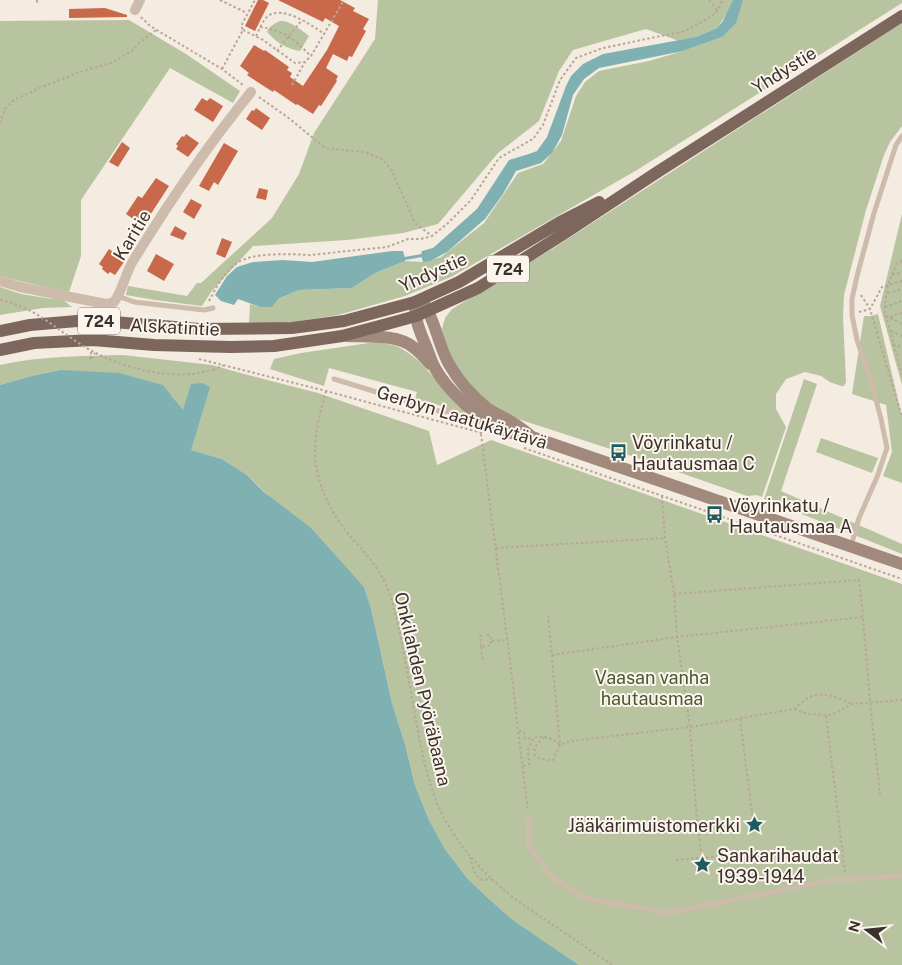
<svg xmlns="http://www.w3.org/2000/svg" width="902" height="965" viewBox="0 0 902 965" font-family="'Public Sans',sans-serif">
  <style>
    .green { fill: #b8c4a0 }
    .water { fill: #7fb0b2 }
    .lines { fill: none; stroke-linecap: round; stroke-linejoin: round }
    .stream { stroke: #7fb0b2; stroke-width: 3 }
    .building { fill: #c8694b }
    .path { stroke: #b9a596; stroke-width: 2; stroke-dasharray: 2.5 2.5; stroke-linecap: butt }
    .service { stroke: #cdbbac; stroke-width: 5 }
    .minor { stroke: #cdbbac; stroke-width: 10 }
    .secondary { stroke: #a18a7d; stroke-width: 12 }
    .primary { stroke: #7d675c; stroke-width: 12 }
    .path-bridge { stroke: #b9a596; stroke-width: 2; stroke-dasharray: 2.5 2.5; stroke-linecap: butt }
    .labels { text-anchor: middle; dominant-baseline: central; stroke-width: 4; stroke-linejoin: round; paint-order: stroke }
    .shield { fill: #fbf5ee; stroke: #756b66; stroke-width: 1 }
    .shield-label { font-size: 16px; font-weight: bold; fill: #3b302b }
    .street-label { font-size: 18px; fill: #3b302b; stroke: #fbf5ee }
    .poi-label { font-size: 18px; fill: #3b302b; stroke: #fbf5ee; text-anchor: start }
    .park-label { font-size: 18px; fill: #4a5a2e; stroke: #fbf5ee }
  </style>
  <rect width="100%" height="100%" fill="#f4ebe1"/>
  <path class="green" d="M378,0H733L727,14L717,28L696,37L679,41L646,29L573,50L559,71L539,121L498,153L438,224L403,233L347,240L253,246L211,292L202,306L155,300L126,295L128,286L187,296L197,283H201L272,218L299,174L314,133L375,39Z
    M743,0H902V3L637,170L451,277L405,296L338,315L281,324H249L250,304L260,307L299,290L352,288L375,273L405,261L423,262L441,257L484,223L518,173L543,164L561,141L576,96L585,82L599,71L649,61L683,51L722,37Z
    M129,20L186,54L240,91L233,103L170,68L81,200V256L69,292L23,282L0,276V21Z
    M280,21C291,21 300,29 309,36L300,51C286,49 276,42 267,32C269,26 274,24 280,21Z
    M902,23V126L890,142L884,155L866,210L844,295L843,316L846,382L844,386H841L830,382L821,376L805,372L786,379L776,394V409L786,427L762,497L757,495L747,496L635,457L515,418L496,408L476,391L454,364L445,343L442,329L445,318L452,309L552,249Z
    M902,214V385L880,306Z
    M0,287L21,294L52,299H62L72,307L43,308L0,315Z
    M878,314L902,417V483L883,476L892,452L886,405L852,394L864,316H871Z
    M376,342C385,344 394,344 402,349C421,359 433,378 448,393C461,406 478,418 492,431L461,422L442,406L415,399L417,392L329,368L324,386L270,369L274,359L301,353Z
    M123,355L212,365L244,374L318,393L429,431L437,465L491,440L902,584V965H579L513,920L489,899L467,878L445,849L429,820L415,785L405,744L392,703L371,608L364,587L247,475L222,459L191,450L183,411L172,396L60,370L31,376L0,385V365C40,356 82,356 123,355Z
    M804,379L817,384L781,491L902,544V554L764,499Z
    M821,438L878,458L872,473L816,452Z"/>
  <path class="water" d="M733,0H743L736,23L722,37L683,51L599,68L584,79L573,95L562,135L552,153L541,163L516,171L503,194L485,219L447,252L430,261L423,262L421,255L422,251L433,248L477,209L509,160L529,154L537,151L547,137L566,86L571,76L583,64L603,54L696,37L717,28L723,21Z
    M392,251H403L405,258V261L375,273L352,288L299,290L278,299L272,307H260L238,299L234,305L221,301L215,295L227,276L237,267L253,262L283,260L312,262Z
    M60,370L119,373L163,385L183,410L191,384L202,383L210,387L191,450L222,459L247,475L264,492L311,528L364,587L371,608L392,703L405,744L415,785L429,820L445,849L467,878L489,899L513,920L579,965H0V385L31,376Z"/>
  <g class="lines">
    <path class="stream" d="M402,259L425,255"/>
  </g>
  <path class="building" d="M258,0H263L269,3L255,31L245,26Z
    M278,0H340L355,8L353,11L369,19L363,29L366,31L352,57L349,56L347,61L333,54L326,68L338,76L336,80L337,81L321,106L319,105L313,114L297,104L296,105L274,90L273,92L259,83L247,75L249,73L240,66L254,45L264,51L265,50L289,67L287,70L292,73L290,77L303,86L327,50L339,26L325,18L323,22Z
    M105,8L127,15V17L69,18V9Z
    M202,98L207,101L210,98L223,106L213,122L194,110Z
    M256,108L270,118L262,130L246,119L252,110L254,111Z
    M186,134L199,143L188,157L176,149L178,146L176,144L182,136L184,137Z
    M122,142L130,148L118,167L109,162Z
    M224,143L238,151L218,185L214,182L209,191L199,186Z
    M156,178L169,186L143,226L126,214L138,196L142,198Z
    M259,188L268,190L266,200L256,198Z
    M191,199L202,205L194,219L183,212Z
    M175,226L187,233L183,240L170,235Z
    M222,238L232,242L225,258L216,254Z
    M109,249L120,256L119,259L124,262L115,275L110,272L108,274L102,269L103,267L99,264Z
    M156,254L174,264L164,281L147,271Z"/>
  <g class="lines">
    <path class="path" d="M37,0V5
      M220,0L247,13
      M709,0L717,10
      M141,17L150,26L222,69L243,85
      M260,27C286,31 293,39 311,56
      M243,30L263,40L295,63L305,62L311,56L344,0
      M256,36C259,30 263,20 268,16C283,5 311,25 323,33
      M277,51L302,20
      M222,69L243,30L241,26L255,0
      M292,85L305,62
      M259,97L290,119L325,148L365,152L382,159L392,171L415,223L432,236L448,223L471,200L499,158L533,139L543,125L560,80L576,58L603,48L685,31L712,16L717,11L723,0
      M0,123L5,109L14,100L37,89L80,72L111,63L132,51L138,44L156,30
      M902,261L897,263L888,285L884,309L902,375
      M892,275L902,272
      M888,293L902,289
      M861,295L870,309L902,417
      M209,301C216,288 223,273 237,263C252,252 292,254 310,255L387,247L408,239H421L432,236
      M885,307L902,301
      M859,312L870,309L882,287L902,281
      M886,316L902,324
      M890,317L902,313
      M891,331L902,336
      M893,344L902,348
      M91,352L90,360L95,353
      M199,359L326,391L482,433
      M213,370L225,365
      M326,391C321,410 315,430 315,450C315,482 330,512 350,536C364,552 379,567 387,587C395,607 399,629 403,650C409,680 414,711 420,742C425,766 431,792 442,814C460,850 492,883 525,906C536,914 548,921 559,929C577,941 594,953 612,965
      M481,434L513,685L518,731L528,811
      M524,448L902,579
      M662,496L665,538L674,594L677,637L690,727L697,821L702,858
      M496,548L665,538
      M674,594L859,580L863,617
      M482,635L480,636L481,647L491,645V641
      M487,635H490L491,641L508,640
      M481,647L483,661
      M552,655L677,637L863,617L870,702L880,795
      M794,709C799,705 804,700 810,697C824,690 840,699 852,704
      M826,716L845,872
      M740,719L753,821
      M519,731L524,732L525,739L533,738
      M544,737C542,740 538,742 536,746C529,759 544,760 553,760L560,745L548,614
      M523,766L527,765L529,764L528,750L533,738C546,735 550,737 560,745L571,741L690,727L794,709L808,714L831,715L852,704L902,700
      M470,857C473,867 473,874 482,880L492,879
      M676,860L724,856"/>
    <path class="service" d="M118,296L134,302L204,310L213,308
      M334,379L442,412L451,411L464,404
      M851,546L859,518L877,477L887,448L881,419L872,384L857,340L852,315V299L857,276L874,213L896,145L902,136
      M529,819V846L552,876L584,898L669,913L833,880L902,876"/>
    <path class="minor" d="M135,10L140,0
      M0,281L20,287L106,304L114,302C123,290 125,274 133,261C169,202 208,145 251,92"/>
    <path class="secondary" d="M347,336C367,337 397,334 413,347C420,352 425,358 430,364
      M532,437C526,432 520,427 513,423C505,417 495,414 487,408C472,396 458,380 449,364C438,345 436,322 424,304L415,302C414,318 420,332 426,346C429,353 431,361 435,368C446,389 483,424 505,431C514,434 523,435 532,437L902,564"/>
    <path class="primary" d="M0,331L30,325L89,320L199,329L292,328L344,321L415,302L459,282L562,221L599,202
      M0,350L34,343L93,340L154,345L230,347L274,346L342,336L398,321L416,316L478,288L565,233L659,171L902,16"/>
    <path class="path-bridge" d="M0,300C33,307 50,324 77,342C108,363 153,377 190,374C198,374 205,371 213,370"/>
  </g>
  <defs>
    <symbol id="bus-bare" viewBox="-9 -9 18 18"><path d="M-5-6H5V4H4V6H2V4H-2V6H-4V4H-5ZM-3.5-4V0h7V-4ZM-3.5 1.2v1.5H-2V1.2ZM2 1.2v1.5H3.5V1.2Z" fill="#1f5a5e" stroke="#fbf5ee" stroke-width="2.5" paint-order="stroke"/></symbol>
    <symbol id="sight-bare" viewBox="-9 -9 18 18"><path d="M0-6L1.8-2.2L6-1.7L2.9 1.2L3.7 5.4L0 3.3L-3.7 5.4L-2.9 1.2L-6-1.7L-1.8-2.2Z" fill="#1f5a5e" stroke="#fbf5ee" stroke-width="2.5" paint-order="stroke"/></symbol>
  </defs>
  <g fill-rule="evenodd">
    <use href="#bus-bare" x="606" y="440" width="25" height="25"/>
    <use href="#bus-bare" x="702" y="502" width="25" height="25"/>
    <use href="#sight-bare" x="742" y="812" width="25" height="25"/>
    <use href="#sight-bare" x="690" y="852" width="25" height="25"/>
  </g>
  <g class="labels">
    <g class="shield">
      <rect x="487" y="255.5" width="42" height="27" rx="4"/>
      <rect x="78" y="307.5" width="42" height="27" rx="4"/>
    </g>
    <g class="shield-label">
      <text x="508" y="269">724</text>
      <text x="99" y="321">724</text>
    </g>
    <g class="street-label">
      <text transform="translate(784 70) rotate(-32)">Yhdystie</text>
      <text transform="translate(132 235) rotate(-59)">Karitie</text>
      <text transform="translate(433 272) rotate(-24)">Yhdystie</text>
      <text transform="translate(175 327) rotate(3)">Alskatintie</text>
      <text transform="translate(462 417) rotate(17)">Gerbyn Laatukäytävä</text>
      <text transform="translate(423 689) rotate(77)">Onkilahden Pyöräbaana</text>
    </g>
    <g class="poi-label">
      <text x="632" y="442">Vöyrinkatu /<tspan x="632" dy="21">Hautausmaa C</tspan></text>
      <text x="729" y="505">Vöyrinkatu /<tspan x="729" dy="21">Hautausmaa A</tspan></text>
      <text x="740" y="825" text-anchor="end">Jääkärimuistomerkki</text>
      <text x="717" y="855">Sankarihaudat<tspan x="717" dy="21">1939-1944</tspan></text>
    </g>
    <g class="park-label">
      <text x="652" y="677">Vaasan vanha<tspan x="652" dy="21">hautausmaa</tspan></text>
    </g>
  </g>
  <g transform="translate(867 930) rotate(286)" stroke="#fbf5ee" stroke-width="4" paint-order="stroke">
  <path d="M0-4L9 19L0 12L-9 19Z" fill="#3b302b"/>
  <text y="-8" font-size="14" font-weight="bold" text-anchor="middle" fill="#3b302b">N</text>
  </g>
</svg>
